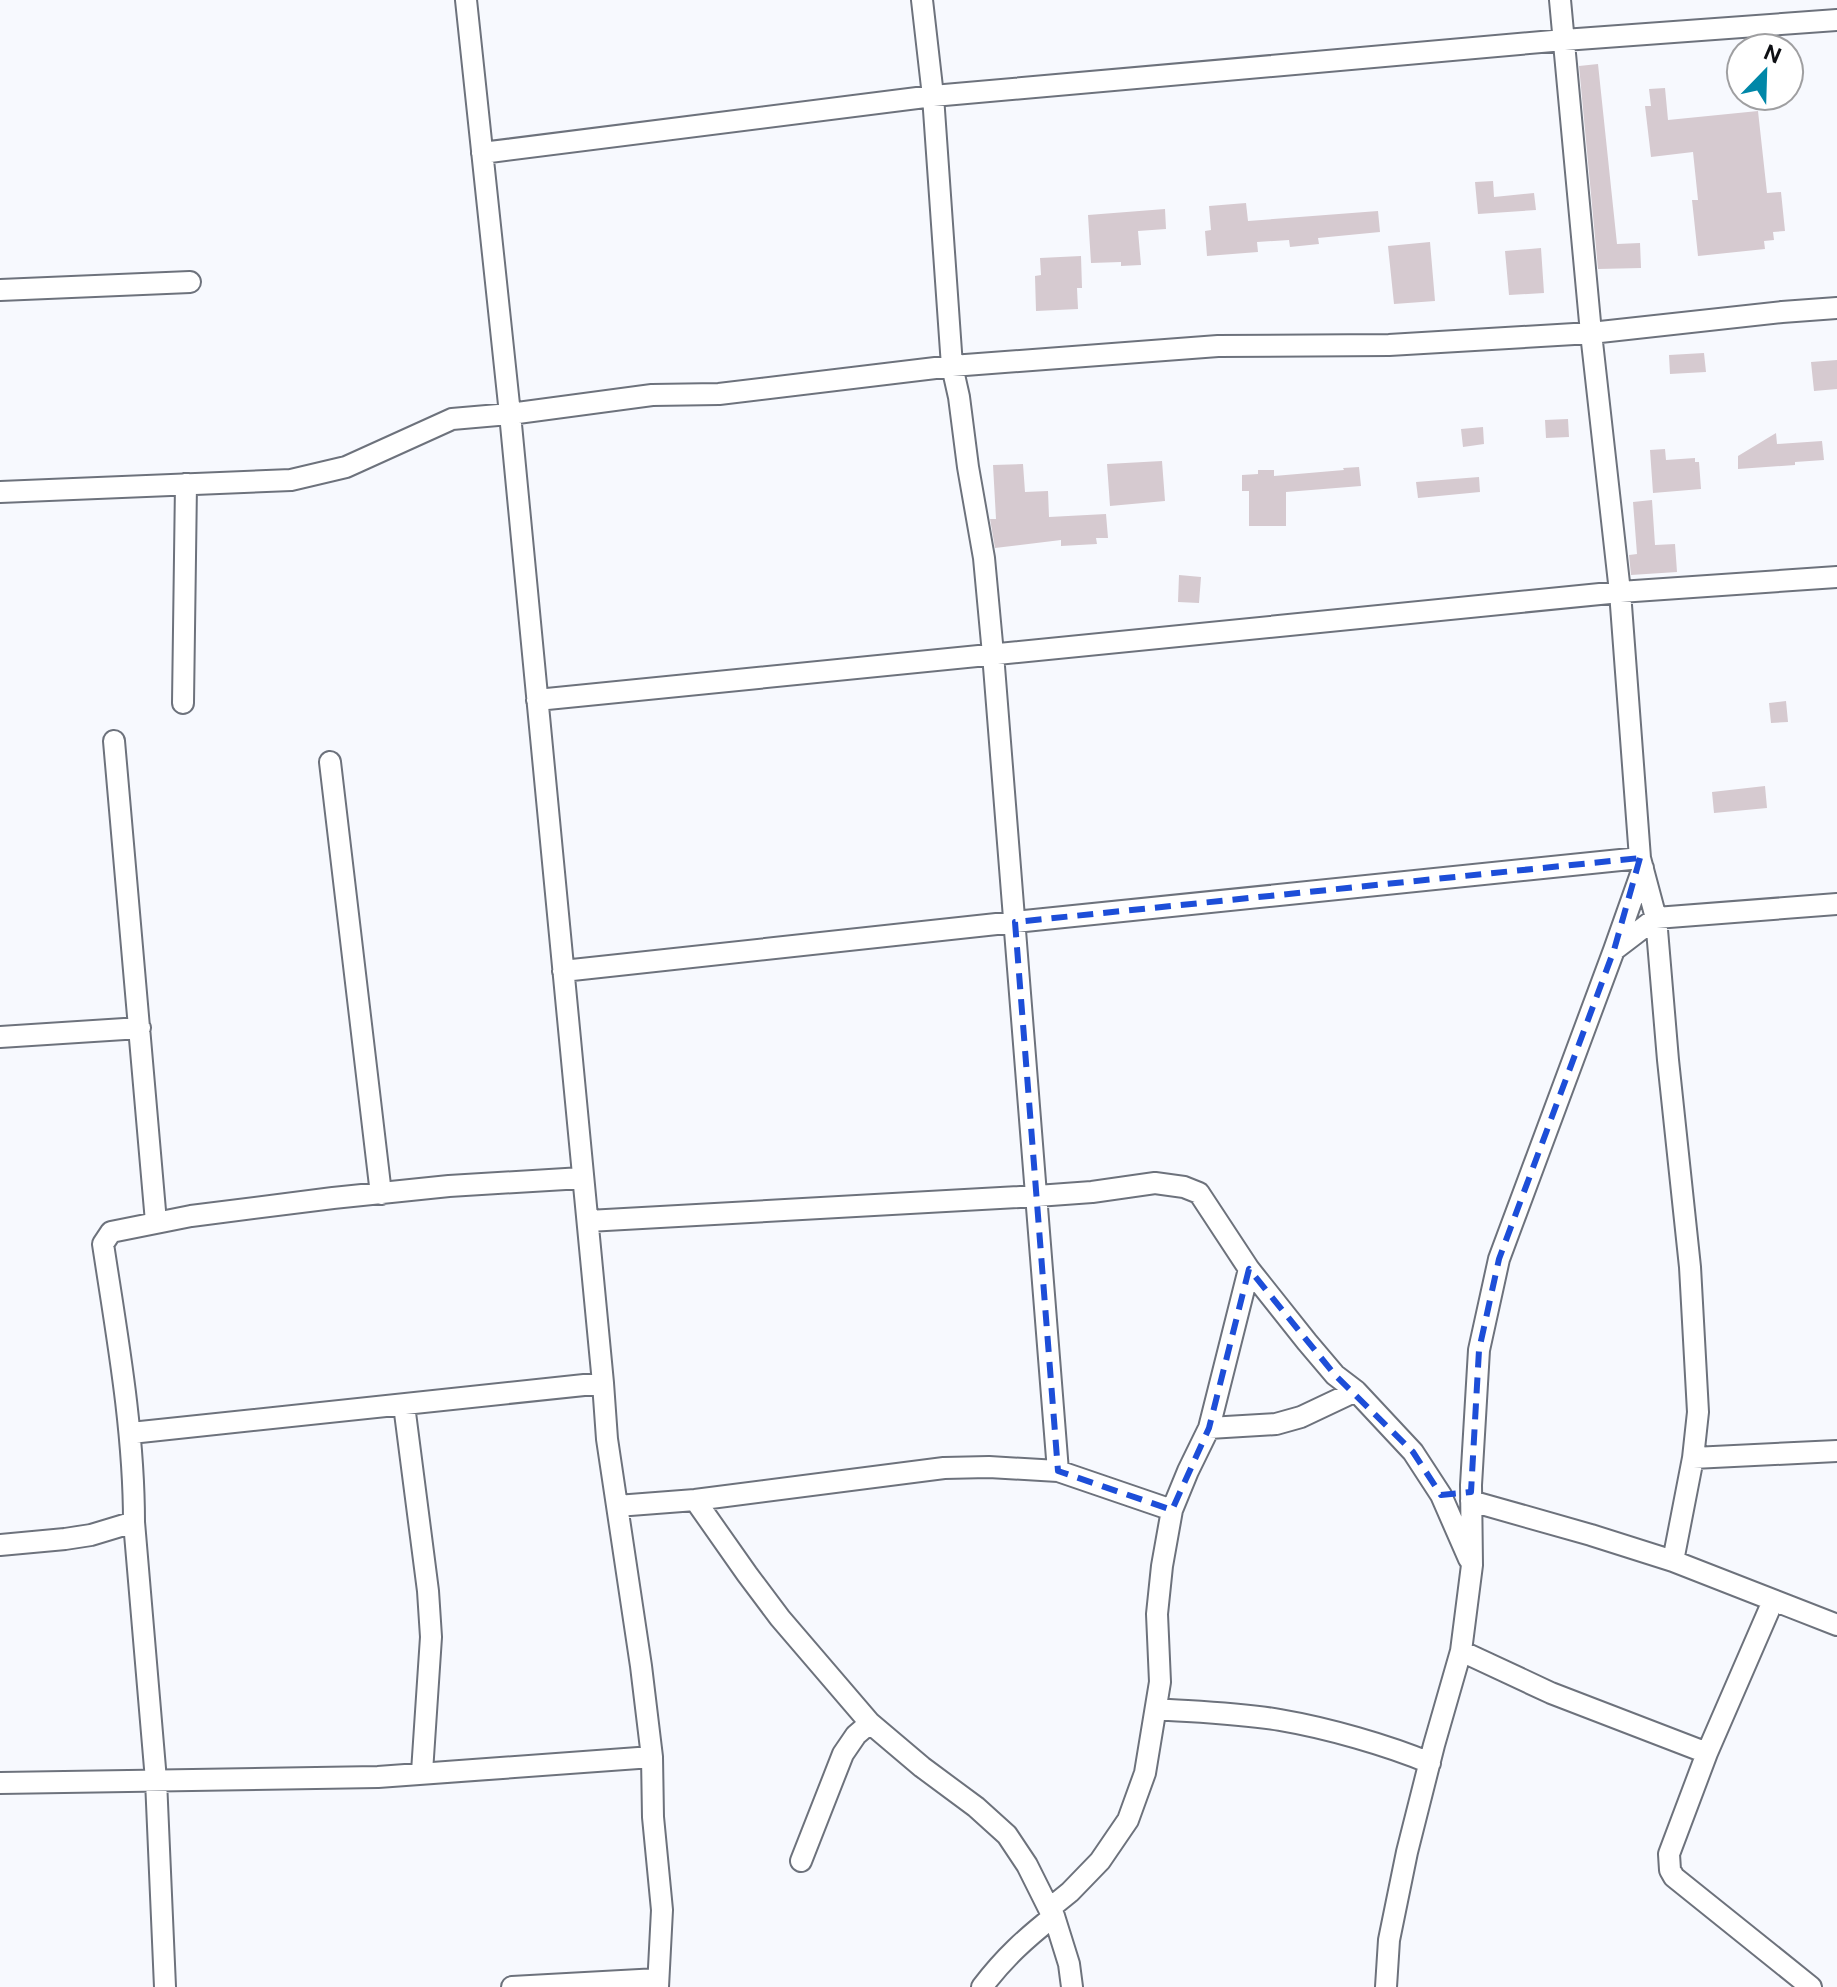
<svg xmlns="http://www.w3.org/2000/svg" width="1837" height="1987" viewBox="0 0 1837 1987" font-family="'DM Sans',sans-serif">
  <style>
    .building { fill: #d6cad0 }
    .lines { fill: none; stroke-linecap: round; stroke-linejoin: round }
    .minor-casing { stroke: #6d727c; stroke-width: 24 }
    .minor { stroke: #fff; stroke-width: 20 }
    .marked { fill: none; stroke: #1d4ed8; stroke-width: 6; stroke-dasharray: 16 10; stroke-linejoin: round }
  </style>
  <rect width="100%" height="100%" fill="#f7f9fe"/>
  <path class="building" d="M1598,64L1617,244L1640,243L1641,268L1598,269L1579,66Z
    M1665,88L1668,120L1758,111L1767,193L1781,192L1785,231L1773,232L1774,240L1764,241L1765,249L1698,256L1692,200H1698L1693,152L1651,157L1645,106H1651L1649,89Z
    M1493,181L1494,197L1534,193L1536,210L1478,214L1475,182Z
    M1246,203L1248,221L1378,211L1380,232L1318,238L1319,244L1290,247L1289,240L1257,242L1258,252L1207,256L1205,231L1211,230L1209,206Z
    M1165,209L1166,229L1138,231L1141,265L1121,266V262L1091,263L1088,215Z
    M1430,242L1435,301L1394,304L1388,246Z
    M1541,248L1544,293L1509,295L1505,251Z
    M1081,256L1082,288H1077L1078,309L1036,311L1035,276L1041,275L1040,258Z
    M1704,353L1706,372L1670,374L1669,355Z
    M1837,360V389L1814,391L1811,362Z
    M1568,419L1569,437L1546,438L1545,420Z
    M1483,427L1484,444L1463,447L1461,429Z
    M1776,433L1777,444L1822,441L1824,460L1795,462V465L1738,469V456Z
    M1665,449L1666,460L1695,458V462H1699L1701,489L1653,493L1650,450Z
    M1162,461L1165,501L1110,506L1107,464Z
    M1023,464L1025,492L1048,491L1049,517L1106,514L1108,538H1096L1097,544L1061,546V540L995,548L990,519H996L993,465Z
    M1359,467L1361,486L1286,492V526H1249V491H1242V475L1258,474V470H1274V476L1344,470L1343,468Z
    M1479,477L1480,492L1418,498L1416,482Z
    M1652,500L1655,545L1675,544L1677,572L1631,575L1629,555L1637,554L1633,502Z
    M1179,575L1201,577L1199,603L1178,602Z
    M1786,701L1788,722L1771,723L1769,703Z
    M1765,786L1767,808L1714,813L1712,792Z"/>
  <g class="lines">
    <defs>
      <path id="minor" d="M466,0L510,414L603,1383L607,1439L641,1666L652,1757L653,1817L662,1910L658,1987
        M922,0L933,96L952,366L959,397L968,467L984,558L993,654L1058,1471
        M1560,0L1591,333L1620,592L1640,858L1656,918L1668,1060L1690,1267L1698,1412L1693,1458L1673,1561
        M482,153L933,96L1564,40L1837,20
        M0,290L190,282
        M0,492L291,480L346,467L452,419L510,414L652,395L719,394L952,366L1218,346L1389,345L1591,333L1782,312L1837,308
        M537,700L1620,592L1837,577
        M183,703L186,484
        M114,741L156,1222
        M330,762L381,1194
        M1614,950L1656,918L1837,904
        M563,971L1015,922L1640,858
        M0,1037L140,1028
        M588,1221L1037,1196L1092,1192L1155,1183L1184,1187L1199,1193L1249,1269L1307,1342L1335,1375L1356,1391L1413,1452L1441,1495L1469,1559
        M404,1405L428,1591L431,1637L422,1772
        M1209,1428L1276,1424L1301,1417L1356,1391
        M131,1433L603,1383
        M1693,1458L1837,1451
        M695,1500L747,1574L780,1618L870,1723L922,1767L976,1807L1007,1835L1027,1865L1049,1909L1054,1916L1069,1964L1072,1987
        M1471,1501L1591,1535L1673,1561L1837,1625
        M617,1506L695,1500L944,1468L989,1467L1058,1471L1172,1510
        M0,1545L65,1539L91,1535L134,1522
        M1773,1601L1707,1753L1669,1854L1670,1870L1674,1877L1811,1987
        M1461,1651L1551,1693L1707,1753
        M1156,1709C1197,1712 1239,1713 1280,1720C1327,1728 1387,1745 1430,1763
        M0,1783L378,1777L652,1757
        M801,1861L843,1754L856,1735L870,1723
        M1049,1909L1070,1892L1100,1861L1128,1820L1145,1773L1160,1682L1157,1614L1162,1566L1172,1510L1188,1471L1209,1428L1249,1269
        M165,1987L156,1780L134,1522C134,1429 117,1336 103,1244L111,1232L191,1216L333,1198L449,1186L582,1178
        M512,1987L658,1979
        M982,1987C1005,1957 1025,1939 1054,1916
        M1386,1987L1389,1940L1407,1852L1434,1745L1461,1651L1472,1565L1471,1485L1479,1350L1499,1259L1614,950L1643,868"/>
    </defs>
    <use href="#minor" class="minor-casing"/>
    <use href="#minor" class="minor"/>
  </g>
  <path class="marked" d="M1640,858L1614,950L1499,1259L1479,1350L1471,1492L1441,1495L1413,1452L1335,1375L1249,1269L1209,1428L1172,1510L1058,1471L1015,922Z"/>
  <g transform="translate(1765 72) rotate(23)"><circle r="38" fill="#ffffff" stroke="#9f9fa1" stroke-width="2"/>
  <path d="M0-6L14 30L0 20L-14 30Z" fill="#0087a8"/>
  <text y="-12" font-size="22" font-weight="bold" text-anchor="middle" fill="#0e1014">N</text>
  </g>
</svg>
